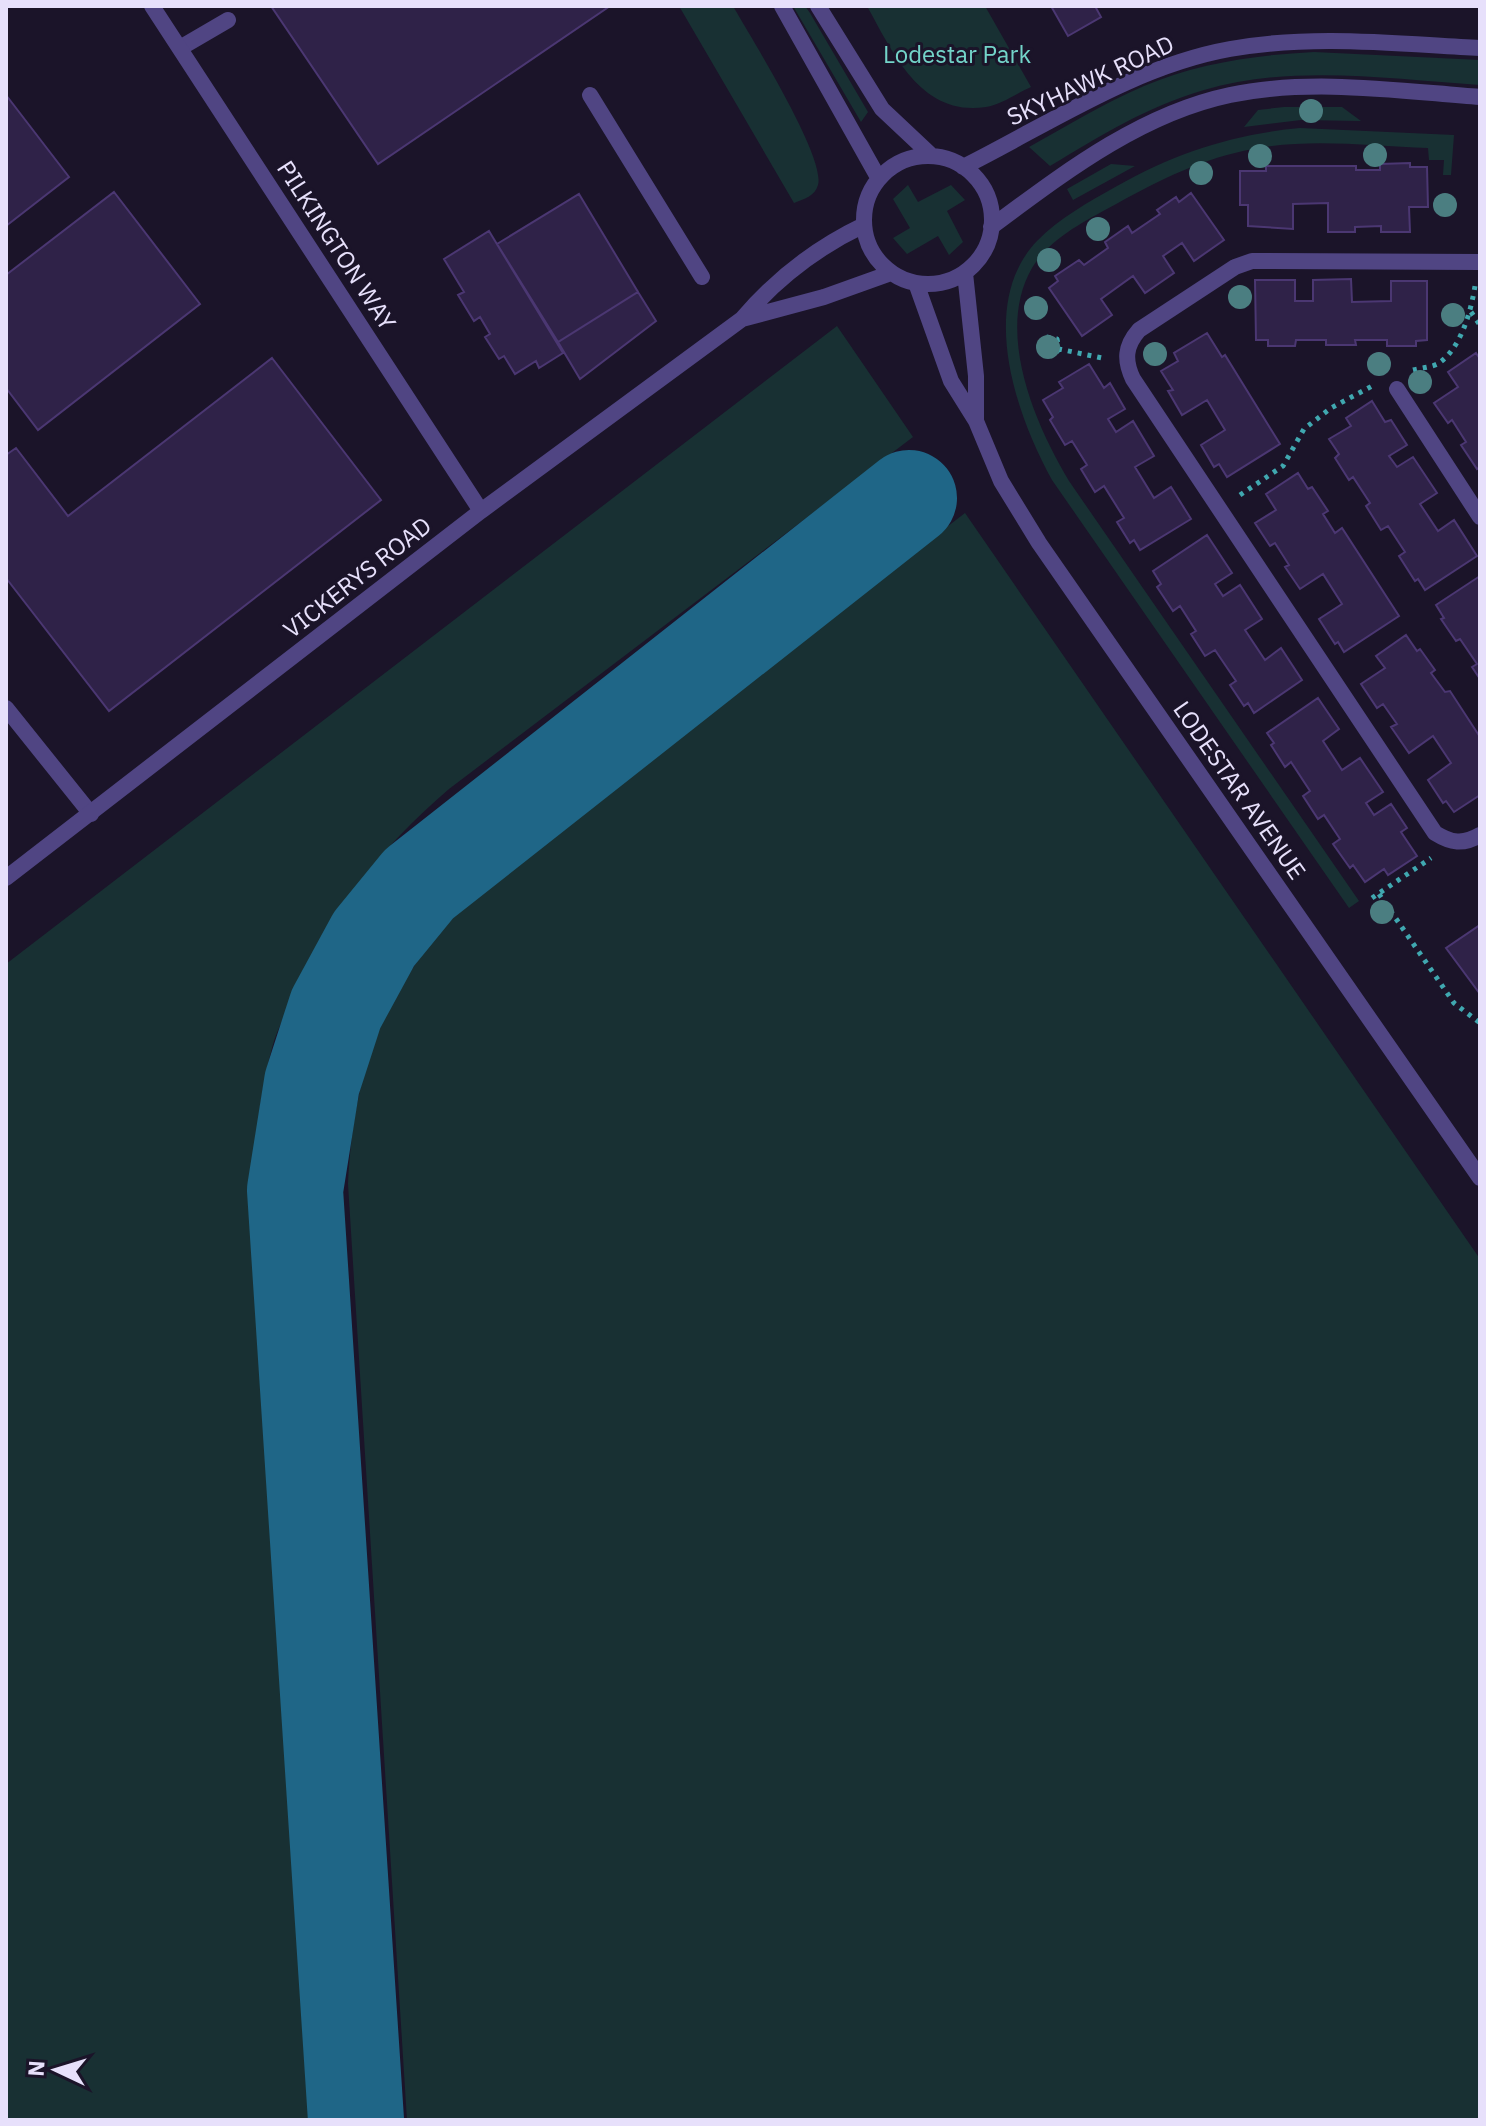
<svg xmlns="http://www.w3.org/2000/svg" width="1486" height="2126" viewBox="0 0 1486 2126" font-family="'IBM Plex Sans',sans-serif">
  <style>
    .green { fill: #183033 }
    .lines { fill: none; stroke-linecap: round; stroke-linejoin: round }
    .taxiway { stroke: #1f6687; stroke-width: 96 }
    .building { fill: #2f2248; stroke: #4b3772; stroke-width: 2 }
    .path { stroke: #40a8b0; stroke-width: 5; stroke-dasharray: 4 6; stroke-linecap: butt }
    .service { stroke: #504583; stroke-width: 16 }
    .minor { stroke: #504583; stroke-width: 16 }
    .tree { fill: #4b7e81 }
    .labels { text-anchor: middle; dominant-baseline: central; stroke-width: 6; stroke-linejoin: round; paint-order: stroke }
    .park-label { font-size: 24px; fill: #73d4c9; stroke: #1b1429 }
    .street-label { font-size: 24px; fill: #e7e0fb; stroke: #1b1429 }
  </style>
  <rect width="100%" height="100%" fill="#1b1429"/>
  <path class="green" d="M679,6H733C750,36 826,157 818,185C815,196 804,199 794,203Z
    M793,6H805L810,13L868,112L861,122Z
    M867,6H985L1031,87C1017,93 1001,105 986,107C921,117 893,53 867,6Z
    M1314,52L1480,60V85C1390,79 1292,64 1204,90C1148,106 1100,136 1050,166L1029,147C1067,126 1104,103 1144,86C1198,63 1255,55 1314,52Z
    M1284,107H1342L1361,121L1301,120L1244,127L1258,110Z
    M1300,128L1454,135L1451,175H1443L1444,160H1429L1428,148C1371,146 1309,138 1253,149C1204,158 1161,179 1118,203C1087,220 1051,237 1032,268C995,332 1035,424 1069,481L1359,901L1349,908L1052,480C1016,415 977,304 1037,241C1059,218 1089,202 1117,186C1175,153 1234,134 1300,128Z
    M1111,164L1135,166L1073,200L1067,189Z
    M908,185L918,202L951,185L965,200L947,211L963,242L949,255L938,236L907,254L893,238L910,228L893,199Z
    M837,326L913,437L449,789C378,850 331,911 293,997C286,1014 276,1031 272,1048C261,1088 257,1128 253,1168L314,2120H6V964Z
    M965,513L1480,1259V2120H407L348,1184C355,1045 397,965 499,872Z"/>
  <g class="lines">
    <path class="taxiway" d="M356,2120L295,1190L312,1083L336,1009L374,939L419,884L909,498"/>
  </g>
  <path class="building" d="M271,6H610L378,164Z
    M1051,6H1095L1101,17L1068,36Z
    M6,95L69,177L6,226Z
    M1410,163V167H1427L1428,207H1409L1410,232H1381V226L1355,227V232H1328V203L1293,204V229L1248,226V205H1240V171H1266V166H1356V170H1380V164Z
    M114,192L200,304L38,430L6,388V275Z
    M1191,193L1224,240L1194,261L1182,243L1163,256L1174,273L1145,293L1133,276L1101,299L1112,315L1082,336L1049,288L1058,281L1055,276L1079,260L1084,265L1108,248L1105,242L1128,226L1132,233L1160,214L1157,210L1176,197L1179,202Z
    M579,194L638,292L558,342L497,244Z
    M489,231L563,353L539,368L536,361L515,374L504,356L499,359L485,337L490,334L480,317L474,321L458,295L464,292L444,259Z
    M1351,279L1352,302L1391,301V281H1427V340L1416,341V346H1387V340H1355L1356,345H1326V340H1296L1295,346H1268V340H1256L1255,280H1295V301H1313V280Z
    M638,292L656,321L580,379L558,342Z
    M1207,333L1222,357L1225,355L1280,444L1227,477L1219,464L1214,467L1201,445L1225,430L1207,400L1182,415L1168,391L1173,390L1161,371L1178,361L1174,353Z
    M1476,353L1480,359V467L1477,469L1461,445L1466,442L1452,420L1448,423L1434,403L1458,387L1448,372Z
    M272,358L381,500L109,711L6,578V455L16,448L68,516Z
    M1089,364L1104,388L1110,383L1125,409L1108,419L1116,432L1133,421L1154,456L1135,467L1154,498L1171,487L1191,519L1140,550L1134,540L1130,543L1117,522L1124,518L1104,486L1095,492L1081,469L1087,465L1072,441L1065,445L1050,420L1053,417L1043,400L1063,388L1059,382Z
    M1372,401L1385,422L1391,420L1407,445L1389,456L1397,467L1413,457L1437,493L1420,504L1438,531L1454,520L1477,556L1425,590L1418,579L1415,581L1399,556L1405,552L1388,526L1381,530L1366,506L1370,503L1353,477L1349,480L1335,458L1339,454L1329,439L1351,426L1346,418Z
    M1298,473L1308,489L1312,487L1328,511L1323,514L1335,533L1342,528L1399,616L1344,652L1338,642L1335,644L1319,619L1342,604L1323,574L1300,589L1285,567L1289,565L1275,543L1270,546L1255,523L1276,510L1266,494Z
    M1207,535L1232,573L1215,584L1223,596L1240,585L1262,619L1245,630L1265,660L1281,648L1302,680L1254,713L1248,703L1244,706L1230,685L1236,681L1215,650L1205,656L1191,634L1196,631L1180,606L1173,611L1157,587L1161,584L1153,571Z
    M1480,576V679L1472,667L1477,664L1460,639L1456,641L1441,619L1444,618L1436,605Z
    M1406,635L1417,651L1420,649L1435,670L1431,673L1445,692L1450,691L1480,737V795L1454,812L1446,801L1443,803L1428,780L1451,763L1433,736L1409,753L1391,727L1397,724L1383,704L1377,708L1361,684L1385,668L1376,656Z
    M1318,698L1339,729L1323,741L1342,770L1360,758L1383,792L1366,803L1374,815L1391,804L1407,828L1401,832L1417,856L1388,875L1384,869L1365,882L1353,865L1350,868L1333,844L1340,839L1324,815L1318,819L1303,796L1310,791L1291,762L1285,767L1271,745L1274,743L1267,733Z
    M1480,925V994L1446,948Z"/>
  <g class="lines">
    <path class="path" d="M1471,312L1480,325
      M1059,349L1053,356L1042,354L1040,345L1046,337L1057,339L1059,349L1102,358
      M1413,370C1421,368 1433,367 1439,363C1461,348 1471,311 1475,286
      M1240,495L1283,466L1304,429L1331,408L1374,385
      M1379,894L1454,1003L1480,1023
      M1372,898L1431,858"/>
    <path class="service" d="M180,48L228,20
      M590,95L702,277
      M1480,262L1252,261L1235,267L1139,330C1125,346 1124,360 1133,379L1435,833C1451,843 1463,845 1480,835
      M1397,389L1480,517
      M6,708L91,814"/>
    <path class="minor" d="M152,6L481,511
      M782,6L879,179
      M818,6L882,109L932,156
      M864 220a64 64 0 1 1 128 0a64 64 0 1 1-128 0Z
      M963,167C1049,124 1135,66 1230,49C1312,34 1398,44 1480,48
      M991,227C1064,173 1140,114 1230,95C1311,78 1399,91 1480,97
      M965,273L976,376V420
      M916,283L951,381L976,421L1001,481L1039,543L1480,1178
      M742,319L824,297L891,273
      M6,878L481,511L742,319C775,280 818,247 864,225"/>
  </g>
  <g class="tree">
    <circle cx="1311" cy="111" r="12"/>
    <circle cx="1375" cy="155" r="12"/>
    <circle cx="1260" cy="156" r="12"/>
    <circle cx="1201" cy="173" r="12"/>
    <circle cx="1445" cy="205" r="12"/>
    <circle cx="1098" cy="229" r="12"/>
    <circle cx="1049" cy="260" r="12"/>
    <circle cx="1240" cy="297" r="12"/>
    <circle cx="1036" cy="308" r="12"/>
    <circle cx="1453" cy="315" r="12"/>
    <circle cx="1048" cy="347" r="12"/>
    <circle cx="1155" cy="354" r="12"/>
    <circle cx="1379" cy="364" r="12"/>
    <circle cx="1420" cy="382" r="12"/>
    <circle cx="1382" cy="912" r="12"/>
  </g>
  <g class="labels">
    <g class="park-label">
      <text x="957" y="54">Lodestar Park</text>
    </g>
    <g class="street-label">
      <text transform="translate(1090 80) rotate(-25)">SKYHAWK ROAD</text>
      <text transform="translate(337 245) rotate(57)">PILKINGTON WAY</text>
      <text transform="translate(357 577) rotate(-38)">VICKERYS ROAD</text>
      <text transform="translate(1240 790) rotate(55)">LODESTAR AVENUE</text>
    </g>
  </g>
  <rect width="1486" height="2126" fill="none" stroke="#e7e0fb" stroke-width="16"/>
  <g transform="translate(56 2070) rotate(274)" stroke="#1b1429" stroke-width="6" paint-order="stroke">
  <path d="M0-6L14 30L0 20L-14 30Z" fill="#e7e0fb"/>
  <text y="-12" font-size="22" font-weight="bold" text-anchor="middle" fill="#e7e0fb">N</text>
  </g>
</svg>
